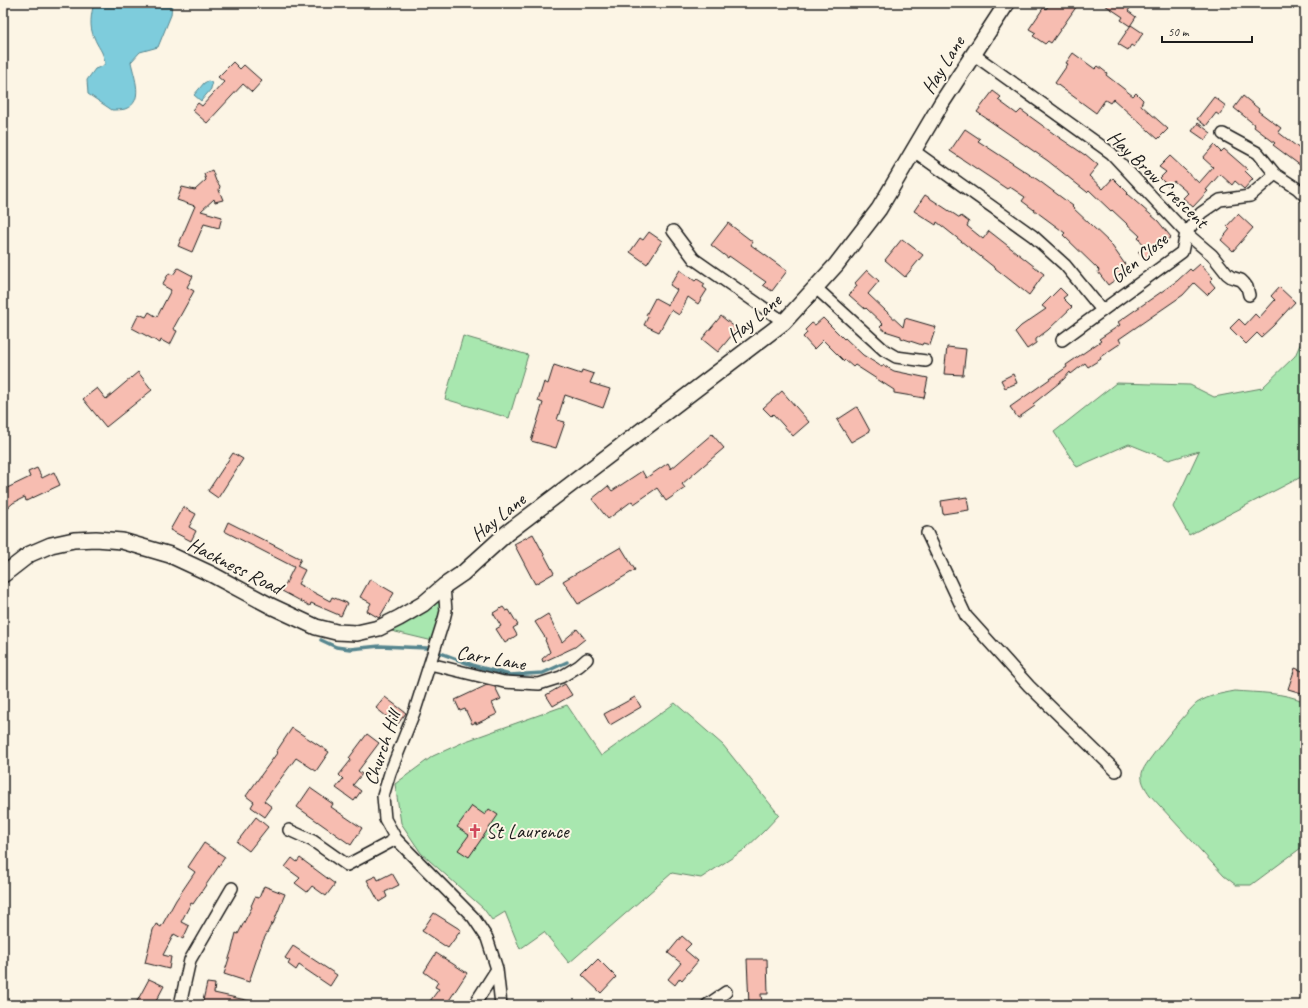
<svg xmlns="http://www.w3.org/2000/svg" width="1308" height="1008" viewBox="0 0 1308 1008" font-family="Caveat,sans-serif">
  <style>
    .green { fill: #a8e7af; stroke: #628266 }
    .water { fill: #7eccdc; stroke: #57868f }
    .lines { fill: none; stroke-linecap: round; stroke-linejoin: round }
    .stream { stroke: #57868f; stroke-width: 3.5 }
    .building { fill: #f7bdb1; stroke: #1c1c1c }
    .street-casing { stroke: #1c1c1c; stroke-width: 14 }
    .secondary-casing { stroke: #1c1c1c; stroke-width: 18 }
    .street { stroke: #fcf5e5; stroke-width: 11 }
    .secondary { stroke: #fcf5e5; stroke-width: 15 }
    .labels { text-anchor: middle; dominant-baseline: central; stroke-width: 4; stroke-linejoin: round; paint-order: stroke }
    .street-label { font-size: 20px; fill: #1c1c1c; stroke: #fcf5e5 }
    .poi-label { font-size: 20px; fill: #1c1c1c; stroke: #fcf5e5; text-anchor: start }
  </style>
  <rect width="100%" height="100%" fill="#fcf5e5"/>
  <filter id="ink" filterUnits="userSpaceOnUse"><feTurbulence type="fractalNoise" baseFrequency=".025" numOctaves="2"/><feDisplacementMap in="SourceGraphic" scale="8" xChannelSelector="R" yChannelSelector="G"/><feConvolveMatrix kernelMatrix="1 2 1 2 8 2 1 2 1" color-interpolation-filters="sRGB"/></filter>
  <g filter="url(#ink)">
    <path class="green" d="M1305,333V475L1189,535L1173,507L1199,451L1169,460L1129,444L1077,467L1054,432L1116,383L1190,385L1214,397L1262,388L1295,356Z
      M463,336L528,355L509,418L445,399Z
      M444,586L437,642L379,628Z
      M1235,691C1258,693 1284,692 1305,702V845L1251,885H1236L1224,876L1150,795C1145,788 1139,779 1143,770C1147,760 1189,709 1197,703C1210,695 1220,694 1235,691Z
      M675,703L723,745L779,815L763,832L744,850L701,878L672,873L569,963L544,932L520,949L505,912L492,920L483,908L421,853L401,823L395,784L433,756L466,741L567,705L601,756Z"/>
    <path class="water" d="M94,3H172L171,15L158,47L140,52L131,62C134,77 145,102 125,109C121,110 116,110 112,110L88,94L87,80L95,69L103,66L105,63C103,50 98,48 94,37C89,27 91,14 94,3Z
      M208,81L211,82L212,85L211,88V89L201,101L194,95L204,83Z"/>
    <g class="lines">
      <path class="stream" d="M321,640L336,647L350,649L380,646L427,648L475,666L510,675L543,673L567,662"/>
    </g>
    <path class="building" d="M1050,3H1079L1051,43L1048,41L1045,44L1033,36L1036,33L1029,29L1044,7L1046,9Z
      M1102,3H1124L1130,8L1128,11L1136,17L1130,26L1121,20L1123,17Z
      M1131,25L1143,33L1134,47L1131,45L1128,50L1118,44Z
      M1073,53L1095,69L1098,66L1107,73L1106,75L1133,96L1136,93L1143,100L1141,105L1168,129L1158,139L1113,99L1110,103L1105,100L1096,113L1055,83L1068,64L1066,63Z
      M233,62L240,69L244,65L262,81L252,92L243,84L207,123L192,110L198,103L202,106L224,82L218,77Z
      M993,91L1001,97L998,100L1017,114L1021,110L1057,136L1085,155V154L1098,165L1089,176L1103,189L1113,178L1128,193L1127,194L1158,221L1171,237L1144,260L1138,252L1145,246L1138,238L1140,236L1112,210L1111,211L1089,190L1087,192L1048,161L977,112Z
      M1243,96L1259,109L1258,111L1281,128L1278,132L1305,153V169L1273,145L1275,143L1254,127L1255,125L1234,108Z
      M1214,97L1226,106L1219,115L1216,113L1206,126L1197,119Z
      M1198,123L1211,133L1205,140L1192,131Z
      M965,129L980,139L978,141L1038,180L1073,206L1072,207L1110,243L1129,270L1108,285L1098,272L1099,270L1063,235L1065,233L1022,201L1025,197L1010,187L1007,189L950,151Z
      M1214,145L1221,152L1224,149L1247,169L1245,171L1253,179L1244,189L1235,181L1232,185L1220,174L1206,190L1208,191L1193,207L1183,198L1188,193L1174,181L1169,187L1160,178L1166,172L1159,167L1170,156L1199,183L1213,167L1203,158Z
      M212,170L216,181L220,186L219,190L223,200L215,202L214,199L201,211L222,217L219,228L204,224L192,252L178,246L195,206L177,200L182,187L195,190L206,180L204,174Z
      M925,195L960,218L961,216L969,222L967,226L983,239L989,231L1044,274L1029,295L937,222L936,225L914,211Z
      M1238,214L1253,228L1233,251L1221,240L1230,229L1227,226Z
      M728,223L753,242L751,245L787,271L772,291L763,285L766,282L729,256L728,258L711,245Z
      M649,232L662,241L647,264L630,252L640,238L643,240Z
      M902,239L923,255L905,277L885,260Z
      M1200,264L1213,278L1210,281L1215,287L1207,295L1194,283L1183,295L1119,339L1121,343L1100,357L1101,359L1088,367L1085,363L1071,374L1070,372L1064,379L1033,404L1035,406L1018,418L1010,407L1067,367L1066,365L1101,341L1099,339L1120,325L1118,322L1177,281L1190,269L1192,271Z
      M178,268L193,276L187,287L194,291L173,329L177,331L170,345L161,340L160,343L132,328L139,314L146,317L149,312L157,317L171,290L162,285L169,273L173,275Z
      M680,270L695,281L697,279L705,284L703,287L707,290L698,304L688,297L679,315L671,310L659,332L644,325L648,317L646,315L655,298L668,305L677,290L670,285Z
      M867,270L879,281L868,294L903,327L905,318L936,327L930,345L923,343L922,345L901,338V336L885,331L880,327L883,324L866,308L865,309L849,295L857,286L855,283Z
      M1279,287L1295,302L1273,326L1261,337L1257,333L1246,344L1230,328L1239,319L1245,325L1255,314L1259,318L1275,300L1271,296Z
      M1060,288L1067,295L1063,298L1072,307L1048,330L1036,339V343L1027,349L1015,332L1021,326L1046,309L1042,306Z
      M721,316L737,329L718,352L702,339Z
      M823,318L844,339L845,338L863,355L882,367L883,365L894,371L928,378L924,398L894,393V390L855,365L853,367L845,360L844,361L823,340L814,349L803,337L807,333L805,330L812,323L815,325Z
      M947,347L966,349L963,375L944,374Z
      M554,365L581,374L582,370L594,374L590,383L610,389L603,408L565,395L557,420L565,422L556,448L531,441L543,403L538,401L544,382L548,384Z
      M138,372L152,390L106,427L83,399L97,388L106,399Z
      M1013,374L1017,383L1005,388L1001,380Z
      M782,391L809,422L793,436L773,414L771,416L763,408Z
      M857,407L870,431L851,442L837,420Z
      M712,434L724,448L682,484L685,488L666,501L657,488L634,504L632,501L608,519L592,499L608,486L612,491L642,471L646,478L668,463L671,469Z
      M233,453L243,459L218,498L208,491Z
      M37,468L42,478L54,472L60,485L26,501L25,497L13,503L3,512V490L30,477L28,472Z
      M967,497L969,510L943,514L941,501Z
      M183,507L196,514L189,527L196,531L191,541L170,530Z
      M228,522L301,559L297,566L305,570L298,584L330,601L332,597L347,603L341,616L311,603L310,606L282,591L294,567L224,531Z
      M533,534L554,573L535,584L514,544Z
      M621,547L635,570L578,604L563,581Z
      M370,579L394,593L379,618L367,611L371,603L360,597Z
      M503,607L506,611L509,610L518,625L513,628L517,635L505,643L496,629L501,626L493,613Z
      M548,614L562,642L577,629L585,639L575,647L543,662L542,659L550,652L545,640L546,639L535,622Z
      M1295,668L1305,672V694L1288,689Z
      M565,684L572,695L553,706L546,695Z
      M487,685L495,687L501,699L492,703L497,714L476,724V722L472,724L465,709L460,711L455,700Z
      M385,697L406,713L397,725L376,708Z
      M635,697L641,707L610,725L604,714Z
      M292,728L329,752L316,771L296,758L264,801L272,807L265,817L251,807L254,802L246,796L277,753L276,752Z
      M367,734L379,743L358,771L362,774L353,785L361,791L354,801L336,788L343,779L339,775L351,760L349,758Z
      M310,788L333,804L331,807L362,828L351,845L297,807Z
      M472,806L485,815L489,809L498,815L469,857L458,850L469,835L457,827Z
      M256,817L268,827L249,851L237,842Z
      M204,843L225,857L193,904L191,903L181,922L189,926L183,939L174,934L163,955L171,957L169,969L145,963L153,930L156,924L161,927L176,900L195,872L188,867Z
      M292,858L297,862L300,858L335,884L326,896L312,886L307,892L295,883L300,878L285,867Z
      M392,873L399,885L385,892L387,897L379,902L367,880L376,876L378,880Z
      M264,886L285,894L273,924L272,923L262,943L249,982L224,974L232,949L236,933L238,934L252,907L251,906L255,897L259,898Z
      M434,913L461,930L448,948L422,931Z
      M682,936L691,944L685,950L698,961L682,980L680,978L675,985L668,979L681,963L668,953Z
      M293,946L337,975L330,986L299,965L296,970L288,964L290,961L285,958Z
      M436,953L467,973L446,1005H427L439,989L435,987L438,982L424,972Z
      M598,959L616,977L601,993L582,975Z
      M747,959H767L768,994H761L762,1005H749Z
      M149,979L164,986L154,1005H135Z
      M207,983L215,984L214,993L250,1001V1005H202Z"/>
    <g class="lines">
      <defs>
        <path id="street" d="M973,54L1111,153L1186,233L1212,255L1227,274L1231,277L1241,280L1244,283L1247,287L1249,295
          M914,151L1033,236L1065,265L1102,310
          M1275,174L1298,189L1305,196
          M673,231L694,259L784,322
          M816,288L884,350L896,357L926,361
          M1062,340L1182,252L1186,233L1201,213L1220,200L1250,196L1275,174L1258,153L1223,134
          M927,533L966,616L1029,686L1116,771
          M444,586L446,611L444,619L415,710L390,773L383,796L385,819L396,839L473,917L487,938L497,969L501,1005
          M430,664L504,682L539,684L561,677L579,666L587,659
          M289,830L313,841L347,865L396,839
          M180,1005L190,960L232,888
          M474,1005L497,969
          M707,1005L726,992"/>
        <path id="secondary" d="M3,575L30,554L51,545L74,540L96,539L122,541L170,555L211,574L271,606L316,627L336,632L357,633L379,628L399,618L423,604L444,586L463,573L507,533L784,322L836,265L879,209L941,104L1007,3"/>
      </defs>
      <use href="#street" class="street-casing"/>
      <use href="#secondary" class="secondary-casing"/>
      <use href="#street" class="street"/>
      <use href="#secondary" class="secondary"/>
    </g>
  </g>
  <defs>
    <symbol id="church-bare" viewBox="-9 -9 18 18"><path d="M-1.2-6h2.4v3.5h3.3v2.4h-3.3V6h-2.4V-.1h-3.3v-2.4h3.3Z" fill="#d1495b" stroke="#fcf5e5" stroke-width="2.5" paint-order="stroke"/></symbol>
  </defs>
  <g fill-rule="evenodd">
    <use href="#church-bare" x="465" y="821" width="20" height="20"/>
  </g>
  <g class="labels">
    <g class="street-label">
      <text transform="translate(943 65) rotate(-58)">Hay Lane</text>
      <text transform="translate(1158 179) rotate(44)">Hay Brow Crescent</text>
      <text transform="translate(1139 258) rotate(-39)">Glen Close</text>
      <text transform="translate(754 318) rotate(-40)">Hay Lane</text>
      <text transform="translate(498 517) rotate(-39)">Hay Lane</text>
      <text transform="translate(235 566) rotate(27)">Hackness Road</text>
      <text transform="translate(491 658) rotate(10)">Carr Lane</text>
      <text transform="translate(382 748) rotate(-71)">Church Hill</text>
    </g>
    <g class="poi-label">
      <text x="486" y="831">St Laurence</text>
    </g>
  </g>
  <rect width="1308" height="1008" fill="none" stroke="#fcf5e5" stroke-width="16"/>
  <rect x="8" y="8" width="1292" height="992" fill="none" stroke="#1c1c1c" stroke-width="1.5" filter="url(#ink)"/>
  <path d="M1162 36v6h90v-6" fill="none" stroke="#1c1c1c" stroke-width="2"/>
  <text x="1168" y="36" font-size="12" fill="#1c1c1c" stroke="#fcf5e5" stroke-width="3" paint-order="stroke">50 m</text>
</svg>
